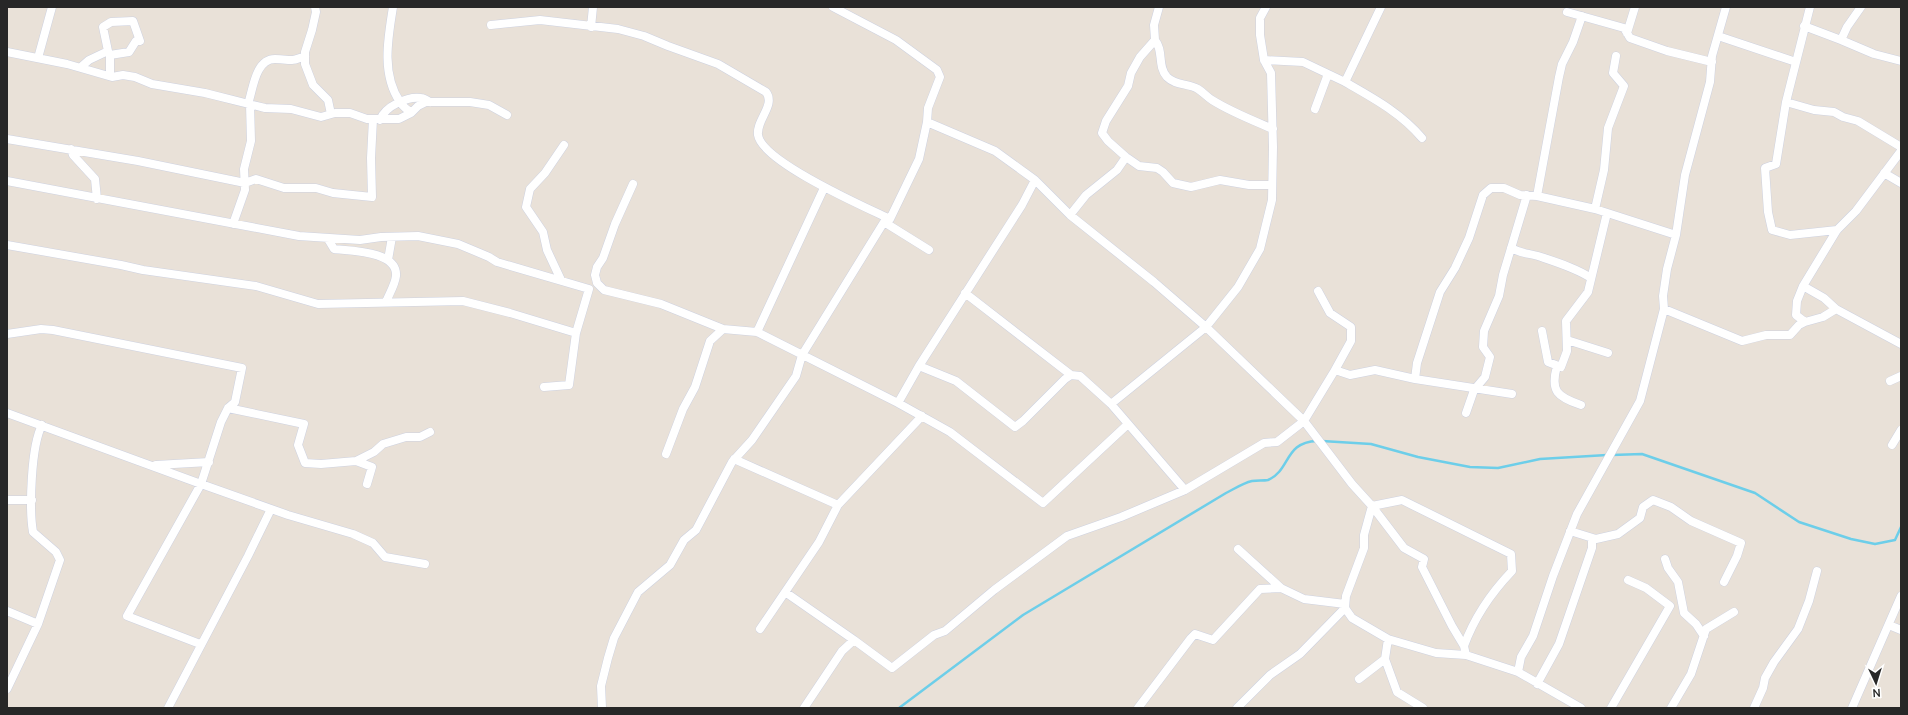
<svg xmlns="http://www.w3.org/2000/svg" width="1908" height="715" viewBox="0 0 1908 715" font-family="Manrope,sans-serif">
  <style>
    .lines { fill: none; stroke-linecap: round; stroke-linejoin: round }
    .stream { stroke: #6dcee9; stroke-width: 2.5 }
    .street-casing { stroke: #ced2e0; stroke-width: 9 }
    .street { stroke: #fff; stroke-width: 8 }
  </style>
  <rect width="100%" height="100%" fill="#e9e1d8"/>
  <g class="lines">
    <path class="stream" d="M1322,441L1371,444L1418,457L1470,467L1498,468L1540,459L1607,455
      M1612,455L1642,454L1755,493L1799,522L1851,539L1875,544L1895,540L1901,527
      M899,708L1023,615L1226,493C1234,489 1243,483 1252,481C1257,480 1263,481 1268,480C1291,470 1284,442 1317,441"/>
    <defs>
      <path id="street" d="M315,7L316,12L312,30L305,52V64L313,85L328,100L331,114
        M393,7C388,38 381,74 400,102C402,106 408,110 411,113
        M833,7L896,40L937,70L940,77L928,108L927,122L995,151L1035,180L1070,215L1154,282L1206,327L1304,421L1352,484L1372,506L1364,535V548L1346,596L1345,608L1352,618L1388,639L1436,653L1466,655L1518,672L1581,708
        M1159,7L1154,25L1155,40L1140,57L1131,73L1128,86L1106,121L1102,133L1108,141L1126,157L1139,166L1157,168L1163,172L1173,183L1191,187L1220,180L1249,185H1272
        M1810,7L1786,102L1776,164L1765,168L1768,212L1772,230L1790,235L1837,230
        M1567,12L1624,28L1630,38L1667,51L1712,62
        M491,25L540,20L618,29L644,36L668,46L718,64L766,92C776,105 756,120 758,135C762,162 865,207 890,219
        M1804,26L1841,40L1847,27L1861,7
        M591,27L593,7
        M1627,33L1635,7
        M1718,36L1796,62
        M1155,40C1164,51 1157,66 1167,77C1176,86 1188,83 1198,89C1203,92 1207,97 1212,100C1231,112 1252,120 1273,129
        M1841,40L1874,54L1901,61
        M7,52L67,64L112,77L123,75L135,77L152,84L205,93L265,108L291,109L321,117L335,113H350L367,119H399L411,113L418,106L426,102H470L489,105L507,115
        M38,58L52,7
        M1264,60L1303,62L1345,82L1381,7
        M81,67L89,60L108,51L103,27L111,22L133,21L140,41H136L129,52L110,55V76
        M1345,82C1373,98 1401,113 1422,138
        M1786,102L1814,110L1834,112L1843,117L1858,121L1901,147
        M248,104C253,90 255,59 275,59C291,59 288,63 305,56
        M1315,109L1328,74
        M380,120C385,106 408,96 421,98C424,98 427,100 430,102
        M7,139L138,161L245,183L256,179L284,188H316L333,193L372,197L371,158L373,119
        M71,149L73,155L95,179L97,199
        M1884,173L1901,183
        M7,181L299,236L360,240L381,237L418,236L458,244L489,257L497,262L589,289L576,333L510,313L463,301L318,304L256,286L143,270L121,265L7,245
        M633,184L615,224L603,258L597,267L595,275L597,283L604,290L661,304L723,329L757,332L898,403L919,366L1022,205L1035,180
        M1537,196L1559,77L1562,64L1573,42L1582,16
        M1595,209L1604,170L1608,128L1624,86L1613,73L1616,56
        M1070,215L1086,195L1117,170L1126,157
        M884,222L929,250
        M233,224L245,190L244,169L251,141L250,104
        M328,239L334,249C351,251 398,251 396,276C395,285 389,294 386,302
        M1511,248C1522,254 1528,253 1538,256C1556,262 1576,268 1591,278
        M388,260L392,237
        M561,280L547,250L543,232L526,207L530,189L545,173L564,145
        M1803,286L1824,298L1836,309L1901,344
        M1318,291L1330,313L1351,327V341L1335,370
        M965,293L1071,375
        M1664,309L1742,341L1766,335H1790L1799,325L1805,322L1796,315L1797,301L1803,286L1837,230L1856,211L1901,151
        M1805,322L1823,317L1836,309
        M1542,331L1548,362L1561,367L1567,351L1566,321L1588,292L1607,213
        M757,332L824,188
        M7,334L41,329L53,330L242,368L235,402L228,408L221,422L201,484L7,413
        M1567,340L1608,353
        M919,366L956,381L1015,427L1023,421L1065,379L1071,375L1080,376L1111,404L1185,490
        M1557,366C1550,391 1557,397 1581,405
        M1415,379L1512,394
        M1890,381L1901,376
        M544,387L569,385L576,333
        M898,403L950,432L1043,503L1128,424
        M1111,404L1206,327L1238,287L1260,249L1272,200L1273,147L1271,73L1264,60L1260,35V18L1266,7
        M228,408L304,424L298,445L305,463L321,464L356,461L372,467L367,484
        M1466,413L1474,390L1485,377L1490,357L1483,347L1484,331L1499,296L1503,275L1527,195
        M1892,445L1901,430
        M666,454L683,409L695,387L710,341L723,329
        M734,459L838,505
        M356,461L374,452L383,444L406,437H420L430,432
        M156,465L209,462
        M7,500H32
        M1570,531L1596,539L1618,534L1640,518L1643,507L1653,500L1671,507L1691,521L1741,543L1737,556L1724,582
        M1238,549L1281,588
        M1665,559L1668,568L1678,582L1684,613L1696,624L1704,636
        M785,592L854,640
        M7,611L38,624L60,560L56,552L33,532C29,509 31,446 42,425
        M1889,625L1901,630
        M760,629L819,542L838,505L922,416
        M200,644L127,616L201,484L288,515L353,534L373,543L385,557L425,564
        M1464,646C1474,618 1492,592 1512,571L1511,554L1402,500L1372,506L1404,548L1424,559L1422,567L1452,626L1464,646L1466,655
        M1385,659L1397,692L1423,708
        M1518,672L1521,657L1533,636L1553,576L1577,514L1640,401L1664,309L1663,296L1667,269L1676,235L1685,175L1710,82L1712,56L1726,7
        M1359,679L1385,659L1388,639
        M1537,684L1559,644L1592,548V538
        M7,689L38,624
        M168,708L248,556L271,509
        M602,708L601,686L608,658L614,638L638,592L670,565L684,540L696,530L732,462L752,440L796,376L802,355L884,222L890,219L919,159L927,122
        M804,708L842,651L854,640L892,668L934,635L945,631L994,590L1067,536L1121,517L1185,490L1264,443L1277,442L1304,421L1335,370L1350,375L1375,370L1415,379L1417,363L1440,292L1455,268L1469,238L1483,195L1491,188H1504L1520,195L1537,196L1595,209L1676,235
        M1138,708L1191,638L1195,634L1213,640L1260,589L1281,588L1304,599L1345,604
        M1237,708L1270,675L1300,654L1345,608
        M1611,708L1670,606L1646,588L1628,580
        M1671,708L1691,674L1706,629L1734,612
        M1754,708L1763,688L1765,678L1774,662L1798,629L1809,601L1817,571
        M1852,708L1901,596"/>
    </defs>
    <use href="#street" class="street-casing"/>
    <use href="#street" class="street"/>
  </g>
  <rect width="1908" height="715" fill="none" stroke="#272727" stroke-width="16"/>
  <g transform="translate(1876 683) rotate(176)" stroke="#ffffff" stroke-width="3" paint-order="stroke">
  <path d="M0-3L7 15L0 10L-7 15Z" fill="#272727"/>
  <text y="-6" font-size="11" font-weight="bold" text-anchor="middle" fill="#272727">N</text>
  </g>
</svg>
